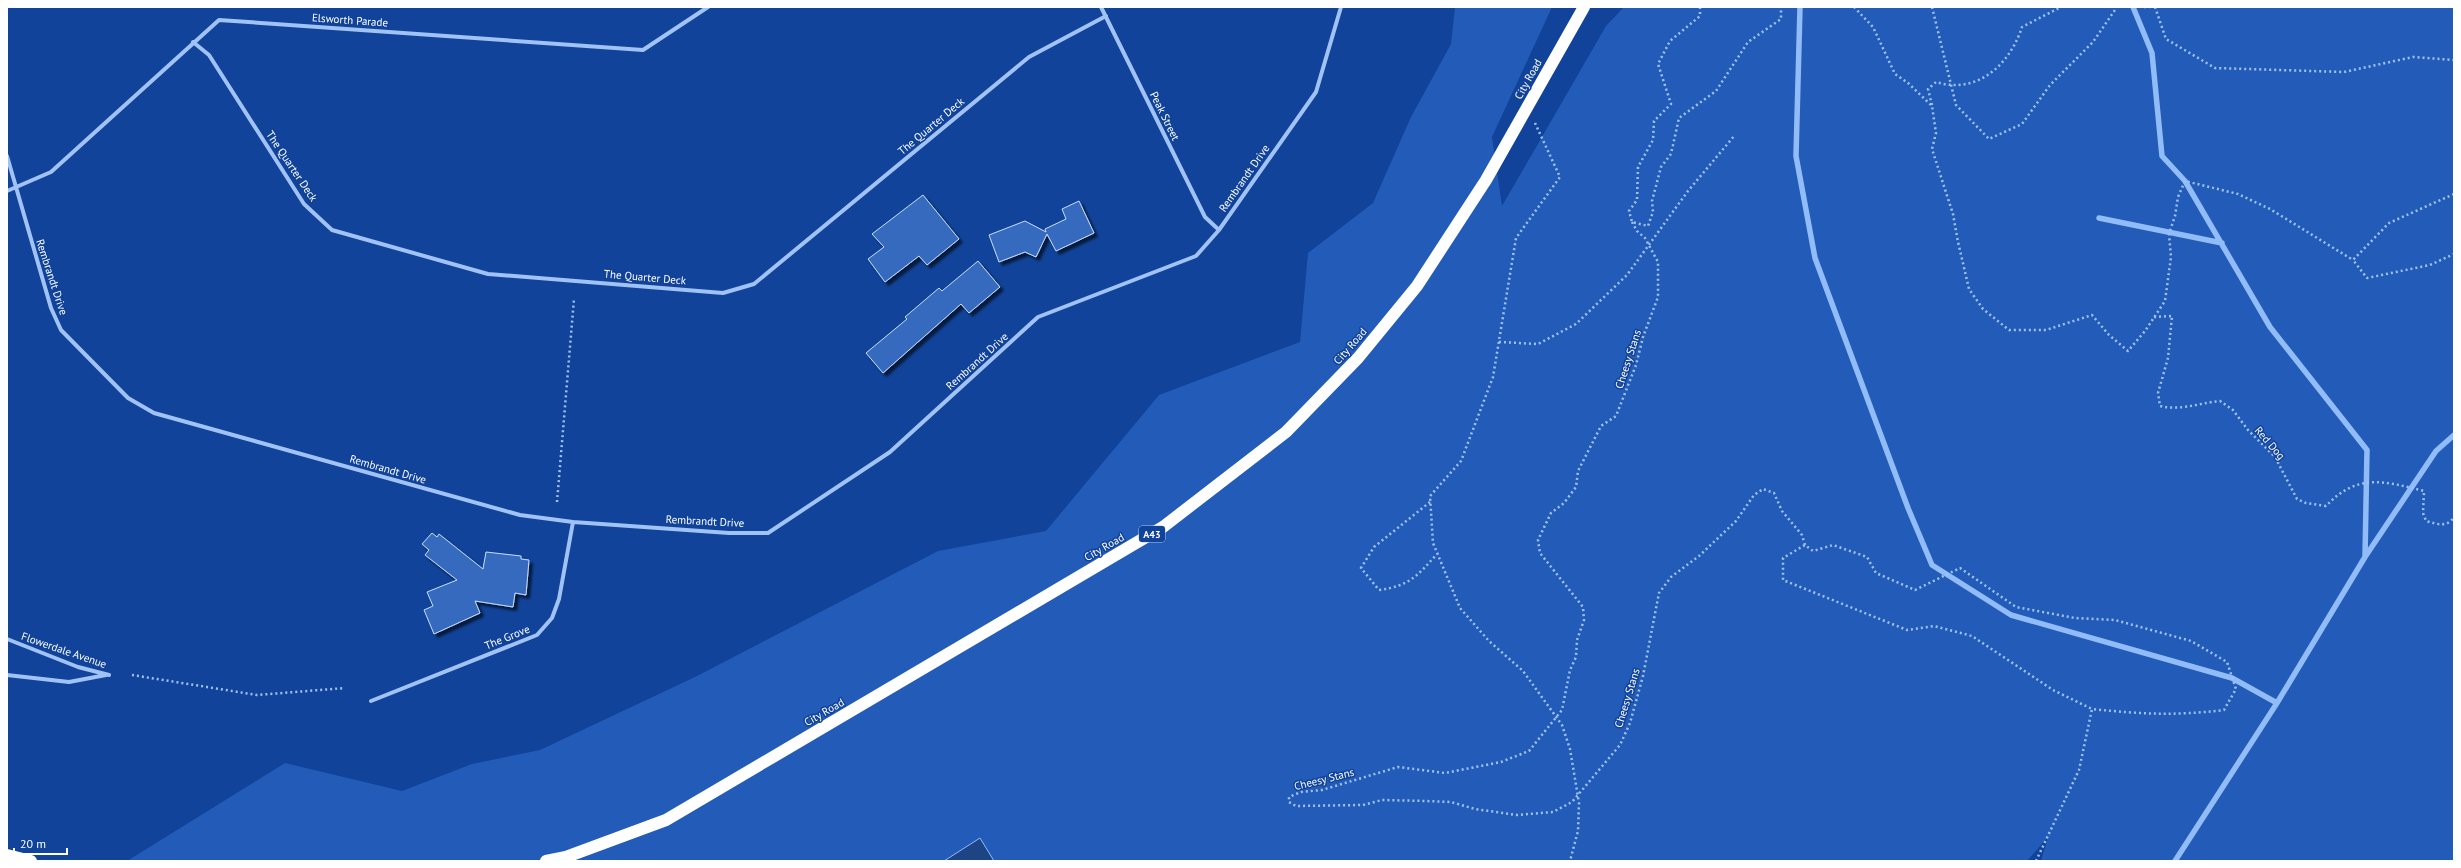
<svg xmlns="http://www.w3.org/2000/svg" width="2461" height="868" viewBox="0 0 2461 868" font-family="'PT Sans',sans-serif">
  <style>
    .green { fill: #225cb8 }
    .water { fill: #1d4484; stroke: #92bcf8 }
    .lines { fill: none; stroke-linecap: round; stroke-linejoin: round }
    .stream { stroke: #92bcf8; stroke-width: 5.5 }
    .building { fill: #346abf; stroke: #c9defe; filter: url(#shadow) }
    .path { stroke: #a1c2f5; stroke-width: 2.5; stroke-dasharray: 2 3; stroke-linecap: butt }
    .street { stroke: #a1c2f5; stroke-width: 4 }
    .highway { stroke: #fff; stroke-width: 12 }
    .labels { text-anchor: middle; dominant-baseline: central; stroke-width: 3; stroke-linejoin: round; paint-order: stroke }
    .shield { fill: #104399; stroke: #b7c7e0; stroke-width: 1 }
    .shield-label { font-size: 10px; font-weight: bold; fill: #fff }
    .street-label { font-size: 11px; fill: #fff; stroke: #104399 }
  </style>
  <defs>
    <filter id="shadow"><feDropShadow dx="3.5" dy="3.5" stdDeviation="1" flood-color="#0009"/></filter>
  </defs>
  <rect width="100%" height="100%" fill="#104399"/>
  <path class="green" d="M1455,7H1552L1492,137L1502,206L1606,26L1624,7H2454V861H2041L2048,837L2027,861H127L285,763L402,791L472,764L540,750L695,677L938,551L1046,531L1159,395L1300,342L1308,253L1373,203L1411,117L1451,44Z"/>
  <path class="water" d="M980,838L994,861H944Z"/>
  <g class="lines">
    <path class="stream" d="M1800,7L1796,156L1815,258L1908,508L1932,565L2011,615L2232,678L2277,703
      M2133,7L2152,53L2162,156L2185,181L2270,327L2367,450L2365,557
      M2099,218L2222,243
      M2175,861L2277,703L2365,557L2436,451L2454,435"/>
  </g>
  <path class="building" d="M923,195L959,239L927,265L919,256L885,282L868,259L884,247L872,234Z
    M1079,201L1094,233L1056,251L1047,234L1036,257L1025,252L999,262L989,235L1025,221L1046,232L1045,229L1066,219L1062,209Z
    M978,261L1000,287L969,313L961,304L883,373L866,353L907,319L905,317L939,288L942,291Z
    M432,533L437,537L439,534L483,569L486,552L521,556V559L529,560L526,595L515,593L513,607L475,601L480,613L434,634L424,610L433,606L427,592L457,580L425,555L429,550L422,544Z"/>
  <g class="lines">
    <path class="path" d="M1700,7V16L1670,41L1658,64L1671,104L1654,121L1653,140L1638,167L1637,200L1629,211L1632,222L1648,226L1653,212L1652,201L1661,167L1671,154L1679,118L1716,91L1748,42L1781,19V7
      M1854,7L1873,27L1895,74L1908,83L1932,106L1936,133L1932,149L1953,214L1958,242L1969,289L1983,309L2009,330H2046L2092,315L2109,335L2128,351L2145,331L2165,301L2171,257L2169,234L2175,216L2178,197L2185,181L2238,194L2270,209L2353,260
      M1932,7L1956,105L1989,139L2022,124L2050,85L2093,42L2117,7
      M2144,7H2150
      M2155,7L2166,39L2215,68L2344,72L2413,57L2454,60
      M1932,105L1928,89L1936,82C1978,95 2010,64 2022,27L2061,7
      M1535,123L1560,177L1516,238L1493,377L1461,461L1430,496L1433,543L1460,608L1489,641L1523,671L1562,725L1570,749L1579,803L1578,831L1570,861
      M2454,194L2389,223L2353,260L2367,278L2430,265L2454,254
      M1632,222L1637,231L1645,238L1658,262V297L1643,337L1636,365L1616,416L1601,426L1578,471L1576,487L1564,503L1551,513L1538,540L1540,553L1583,607L1584,620L1577,640L1576,657L1570,670L1562,710L1529,751L1501,762L1445,773L1398,767L1322,790L1301,792L1289,797V802L1296,806L1363,805L1382,800L1426,801L1451,802L1475,809L1517,815L1553,812L1572,802L1620,745L1630,723L1643,676L1659,593L1671,577L1699,556L1736,521L1754,495L1763,489L1774,493L1782,511L1802,535L1805,545
      M2154,317L2172,316L2168,358L2158,393L2160,406C2181,411 2199,403 2220,401L2233,410L2248,430L2275,457L2297,499L2306,503L2326,506C2357,473 2384,481 2424,491L2423,513L2426,521C2437,524 2447,528 2454,517
      M1499,342L1538,344L1576,324L1627,275L1688,191L1735,135
      M557,502L574,299
      M1430,502L1374,547L1361,568L1379,590C1410,586 1418,575 1437,554
      M132,675L257,695L345,688
      M2036,861L2079,770L2092,709C2141,714 2175,716 2224,710L2236,689L2227,662L2191,641L2115,620L2075,618L2016,607L1960,568L1915,590L1876,573L1867,557L1833,545L1813,551L1805,545L1783,558V580L1907,630L1934,626L1972,636L2053,690L2092,709"/>
    <path class="street" d="M1101,7L1205,217L1219,230
      M193,42L209,55L304,204L332,230L488,274L723,293L754,284L1029,57L1106,16
      M7,156L51,308L61,330L128,398L154,413L520,515L573,522L729,533H768L890,452L1038,317L1196,256L1219,230L1316,92L1341,7
      M7,191L51,172L219,20L643,50L708,7
      M7,639L78,667L109,675
      M7,675L69,682L106,675
      M371,701L537,635L552,618L559,599L573,522"/>
    <path class="highway" d="M7,855L31,861
      M546,861L566,857L666,820L1163,527L1286,432L1358,358L1417,286L1486,180L1584,7"/>
  </g>
  <g class="labels">
    <rect class="shield" x="1139" y="526" width="26" height="16" rx="3"/>
    <g class="shield-label">
      <text x="1152" y="534">A43</text>
    </g>
    <g class="street-label">
      <text transform="translate(350 20) rotate(4)">Elsworth Parade</text>
      <text transform="translate(1528 79) rotate(-61)">City Road</text>
      <text transform="translate(1165 116) rotate(64)">Peak Street</text>
      <text transform="translate(931 126) rotate(-40)">The Quarter Deck</text>
      <text transform="translate(292 166) rotate(56)">The Quarter Deck</text>
      <text transform="translate(1244 178) rotate(-55)">Rembrandt Drive</text>
      <text transform="translate(52 277) rotate(72)">Rembrandt Drive</text>
      <text transform="translate(645 277) rotate(5)">The Quarter Deck</text>
      <text transform="translate(1350 346) rotate(-49)">City Road</text>
      <text transform="translate(1628 359) rotate(-72)">Cheesy Stans</text>
      <text transform="translate(977 361) rotate(-42)">Rembrandt Drive</text>
      <text transform="translate(2270 443) rotate(49)">Red Dog</text>
      <text transform="translate(388 469) rotate(16)">Rembrandt Drive</text>
      <text transform="translate(705 521) rotate(3)">Rembrandt Drive</text>
      <text transform="translate(1104 547) rotate(-30)">City Road</text>
      <text transform="translate(507 637) rotate(-22)">The Grove</text>
      <text transform="translate(64 650) rotate(19)">Flowerdale Avenue</text>
      <text transform="translate(1627 698) rotate(-73)">Cheesy Stans</text>
      <text transform="translate(824 712) rotate(-30)">City Road</text>
      <text transform="translate(1324 779) rotate(-14)">Cheesy Stans</text>
    </g>
  </g>
  <rect width="2461" height="868" fill="none" stroke="#ffffff" stroke-width="16"/>
  <path d="M14 848v6h53v-6" fill="none" stroke="#ffffff" stroke-width="2"/>
  <text x="20" y="848" font-size="12" fill="#ffffff" stroke="#104399" stroke-width="3" paint-order="stroke">20 m</text>
</svg>
